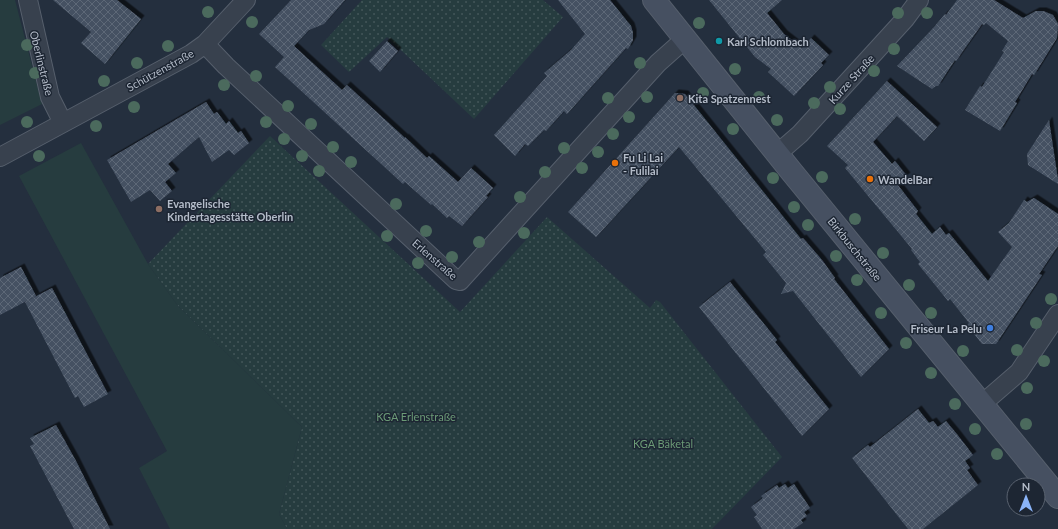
<svg xmlns="http://www.w3.org/2000/svg" width="1058" height="529" viewBox="0 0 1058 529" font-family="Lato,sans-serif">
  <style>
    .grass { fill: url(#grass-dots) }
    .park { fill: #263c3f }
    .building { fill: url(#building-cross-hatch); filter: url(#shadow) }
    .lines { fill: none; stroke-linecap: round; stroke-linejoin: round }
    .street-casing { stroke: #565f6c; stroke-width: 20 }
    .secondary-casing { stroke: #565f6c; stroke-width: 24 }
    .street { stroke: #38414e; stroke-width: 18 }
    .secondary { stroke: #465061; stroke-width: 22 }
    .tree { fill: #4b6a5d }
    .culture-dot { fill: #0f9aa8; stroke: #1d2633; stroke-width: 1.5 }
    .education-dot { fill: #8d6e63; stroke: #1d2633; stroke-width: 1.5 }
    .food-dot { fill: #e8710a; stroke: #1d2633; stroke-width: 1.5 }
    .shop-dot { fill: #3f7fe0; stroke: #1d2633; stroke-width: 1.5 }
    .labels { text-anchor: middle; dominant-baseline: central; stroke-width: 3; stroke-linejoin: round; paint-order: stroke }
    .poi-label { font-size: 11px; font-weight: bold; fill: #b4bcc9; stroke: #1d2633; text-anchor: start }
    .street-label { font-size: 11px; fill: #b4bcc9; stroke: #1d2633 }
    .park-label { font-size: 11px; fill: #6b9a76; stroke: #1d2633 }
  </style>
  <defs>
    <pattern id="grass-dots" width="8" height="8" patternUnits="userSpaceOnUse"><rect width="8" height="8" fill="#263c3f"/><path d="M2 2h.1M6 6h.1" fill="none" stroke="#435659" stroke-width="1.8" stroke-linecap="round"/></pattern>
    <pattern id="building-cross-hatch" width="8" height="8" patternUnits="userSpaceOnUse"><rect width="8" height="8" fill="#455162"/><path d="M0 0l8 8M0 8l8-8" fill="none" stroke="#5d6877"/></pattern>
    <filter id="shadow"><feDropShadow dx="3.5" dy="-3.5" stdDeviation="0" flood-color="#0009"/></filter>
  </defs>
  <rect width="100%" height="100%" fill="#242f3e"/>
  <path class="grass" d="M362,0H543L563,17L474,119L387,37L349,72L321,45Z
    M270,136L460,312L547,217L650,308L656,300L660,302L782,457L712,529H287L279,514L302,427L178,306L148,264Z"/>
  <path class="park" d="M0,0H15L42,104L0,125Z
    M81,143L148,264L178,306L302,427L279,514L287,529H170L139,468L167,451L19,176Z"/>
  <path class="building" d="M53,0H117L141,19L105,64L81,43L91,32Z
    M291,0H345L324,24L309,30L294,46L342,90L347,85L405,138V137L427,158L429,156L458,182L471,168L493,188L486,196L488,197L462,226L449,216L447,218L432,204L431,205L405,182L403,184L275,67L284,57L259,34Z
    M558,0H610L631,26L633,33V40L628,49L626,48L567,114L564,111L546,131L544,130L528,146L525,144L515,156L494,135L547,76L544,73L571,50L585,34Z
    M709,0H782L767,13L784,34L802,48L811,38L829,55L821,63L823,65L794,96L768,72L771,69L755,57Z
    M957,0H994L1023,18L1036,11H1043L1053,15L1058,24L1057,38L1034,75L1032,74L1015,102L1017,103L1000,131L965,110L980,86L982,87L1004,52L1002,51L1008,41L986,23L984,25L982,24L956,61L955,60L938,86H936L932,89L897,66L934,27L945,14L946,15Z
    M387,41L398,51L380,72L369,61Z
    M887,81L937,127L924,141L897,116L873,142L892,164L895,161L907,176L897,184L918,211L916,214L932,234L940,227L946,235L949,233L988,281L1012,247L998,232L1009,223L1024,200L1027,202L1034,198L1058,214V246L1039,274L1042,275L996,344H982L967,325L969,323L950,299L948,301L918,264L920,262L911,250L912,249L845,168L848,165L827,146Z
    M675,93L685,94L801,239L803,238L822,260L835,278L834,279L889,349L861,377L793,291L781,294L786,283L763,255L766,252L679,147L596,237L568,212Z
    M206,102L214,114L217,112L226,124L229,121L238,133L241,131L249,143L234,155L229,150L212,162L199,137L168,164L176,173L165,182L172,191L160,201L150,190L131,202L107,160Z
    M1049,120L1058,180V184L1028,165L1027,154Z
    M21,267L36,296L0,315V278Z
    M730,282L777,340L775,342L829,409L802,436L699,307Z
    M52,288L108,394L84,407L78,396L75,398L25,302Z
    M918,409L929,423L933,421L938,427L946,421L956,433L973,455L965,461L970,468L967,470L978,485L923,529H908L852,458L868,445L870,447Z
    M56,425L76,461L110,529H74L30,446L34,444L30,438Z
    M785,484L788,488L794,484L810,508L804,512L807,516L801,520L803,523L794,529H762L754,517L757,515L751,507L763,498L761,496L777,485L779,488Z"/>
  <g class="lines">
    <defs>
      <path id="street" d="M28,0L50,97L63,123
        M205,44L226,66L456,280L460,281L658,63L685,39
        M777,154L800,134L905,19L919,0
        M0,157L191,54L205,44L246,0
        M982,404L1019,372L1058,314"/>
      <path id="secondary" d="M654,0L791,171L1058,497"/>
    </defs>
    <use href="#street" class="street-casing"/>
    <use href="#secondary" class="secondary-casing"/>
    <use href="#street" class="street"/>
    <use href="#secondary" class="secondary"/>
  </g>
  <g class="tree">
    <circle cx="208" cy="12" r="6"/>
    <circle cx="898" cy="13" r="6"/>
    <circle cx="927" cy="13" r="6"/>
    <circle cx="252" cy="22" r="6"/>
    <circle cx="699" cy="23" r="6"/>
    <circle cx="27" cy="45" r="6"/>
    <circle cx="168" cy="46" r="6"/>
    <circle cx="894" cy="49" r="6"/>
    <circle cx="137" cy="63" r="6"/>
    <circle cx="640" cy="63" r="6"/>
    <circle cx="735" cy="69" r="6"/>
    <circle cx="874" cy="71" r="6"/>
    <circle cx="35" cy="73" r="6"/>
    <circle cx="256" cy="76" r="6"/>
    <circle cx="104" cy="81" r="6"/>
    <circle cx="224" cy="85" r="6"/>
    <circle cx="830" cy="87" r="6"/>
    <circle cx="703" cy="93" r="6"/>
    <circle cx="647" cy="97" r="6"/>
    <circle cx="759" cy="97" r="6"/>
    <circle cx="608" cy="98" r="6"/>
    <circle cx="814" cy="103" r="6"/>
    <circle cx="288" cy="106" r="6"/>
    <circle cx="134" cy="107" r="6"/>
    <circle cx="840" cy="109" r="6"/>
    <circle cx="629" cy="117" r="6"/>
    <circle cx="777" cy="120" r="6"/>
    <circle cx="27" cy="122" r="6"/>
    <circle cx="266" cy="122" r="6"/>
    <circle cx="311" cy="124" r="6"/>
    <circle cx="96" cy="126" r="6"/>
    <circle cx="733" cy="129" r="6"/>
    <circle cx="613" cy="134" r="6"/>
    <circle cx="284" cy="139" r="6"/>
    <circle cx="333" cy="147" r="6"/>
    <circle cx="564" cy="148" r="6"/>
    <circle cx="598" cy="152" r="6"/>
    <circle cx="39" cy="156" r="6"/>
    <circle cx="302" cy="156" r="6"/>
    <circle cx="351" cy="162" r="6"/>
    <circle cx="582" cy="168" r="6"/>
    <circle cx="319" cy="171" r="6"/>
    <circle cx="545" cy="172" r="6"/>
    <circle cx="822" cy="177" r="6"/>
    <circle cx="773" cy="178" r="6"/>
    <circle cx="520" cy="197" r="6"/>
    <circle cx="396" cy="204" r="6"/>
    <circle cx="794" cy="207" r="6"/>
    <circle cx="855" cy="219" r="6"/>
    <circle cx="808" cy="225" r="6"/>
    <circle cx="426" cy="231" r="6"/>
    <circle cx="524" cy="233" r="6"/>
    <circle cx="387" cy="236" r="6"/>
    <circle cx="479" cy="242" r="6"/>
    <circle cx="883" cy="253" r="6"/>
    <circle cx="836" cy="256" r="6"/>
    <circle cx="452" cy="257" r="6"/>
    <circle cx="418" cy="263" r="6"/>
    <circle cx="857" cy="280" r="6"/>
    <circle cx="909" cy="285" r="6"/>
    <circle cx="1051" cy="299" r="6"/>
    <circle cx="881" cy="313" r="6"/>
    <circle cx="931" cy="313" r="6"/>
    <circle cx="1036" cy="323" r="6"/>
    <circle cx="906" cy="343" r="6"/>
    <circle cx="1017" cy="350" r="6"/>
    <circle cx="963" cy="351" r="6"/>
    <circle cx="1044" cy="361" r="6"/>
    <circle cx="931" cy="373" r="6"/>
    <circle cx="1027" cy="388" r="6"/>
    <circle cx="955" cy="404" r="6"/>
    <circle cx="1026" cy="424" r="6"/>
    <circle cx="975" cy="429" r="6"/>
    <circle cx="997" cy="454" r="6"/>
  </g>
  <circle class="culture-dot" cx="719" cy="41" r="4"/>
  <g class="education-dot">
    <circle cx="680" cy="98" r="4"/>
    <circle cx="159" cy="209" r="4"/>
  </g>
  <g class="food-dot">
    <circle cx="615" cy="163" r="4"/>
    <circle cx="870" cy="179" r="4"/>
  </g>
  <circle class="shop-dot" cx="990" cy="328" r="4"/>
  <g class="labels">
    <g class="poi-label">
      <text x="727" y="41">Karl Schlombach</text>
      <text x="688" y="98">Kita Spatzennest</text>
      <text x="623" y="157">Fu Li Lai<tspan x="623" dy="13">- Fulilai</tspan></text>
      <text x="878" y="179">WandelBar</text>
      <text x="167" y="203">Evangelische<tspan x="167" dy="13">Kindertagesstätte Oberlin</tspan></text>
      <text x="982" y="328" text-anchor="end">Friseur La Pelu</text>
    </g>
    <g class="street-label">
      <text transform="translate(42 63) rotate(76)">Oberlinstraße</text>
      <text transform="translate(160 70) rotate(-29)">Schützenstraße</text>
      <text transform="translate(851 79) rotate(-48)">Kurze Straße</text>
      <text transform="translate(855 249) rotate(51)">Birkbuschstraße</text>
      <text transform="translate(435 259) rotate(41)">Erlenstraße</text>
    </g>
    <g class="park-label">
      <text x="416" y="416">KGA Erlenstraße</text>
      <text x="663" y="443">KGA Bäketal</text>
    </g>
  </g>
  <g transform="translate(1026 497)"><circle r="19" fill="#1d2633" stroke="#59626f"/>
  <path d="M0-3L7 15L0 10L-7 15Z" fill="#8ab4f8"/>
  <text y="-6" font-size="11" font-weight="bold" text-anchor="middle" fill="#b4bcc9">N</text>
  </g>
</svg>
